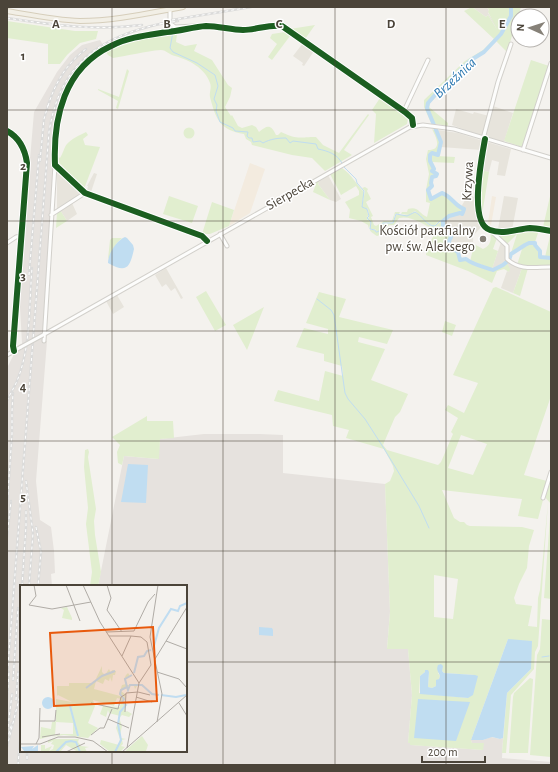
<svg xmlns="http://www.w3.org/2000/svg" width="558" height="772" viewBox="0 0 558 772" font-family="'Alegreya Sans',sans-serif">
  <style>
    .residential { fill: #e7e4dc }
    .commercial { fill: #f3ebdf }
    .industrial { fill: #e6e2de }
    .green { fill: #e1eecf; fill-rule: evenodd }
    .water { fill: #c0ddf1 }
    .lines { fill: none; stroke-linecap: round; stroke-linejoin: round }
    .stream { stroke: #c0ddf1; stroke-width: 1 }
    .river { stroke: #c0ddf1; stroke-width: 4 }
    .minor-casing { stroke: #d2d0cb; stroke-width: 5 }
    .major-casing { stroke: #d6cebb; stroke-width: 6 }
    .minor { stroke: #fdfdfc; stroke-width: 3 }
    .major { stroke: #f2efe6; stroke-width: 4 }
    .rail-casing { stroke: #dbdbda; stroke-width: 2.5 }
    .rail { stroke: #fff; stroke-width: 1; stroke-dasharray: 3; stroke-linecap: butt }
    .minor-bridge-casing { stroke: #d2d0cb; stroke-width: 5; stroke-linecap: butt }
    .minor-bridge { stroke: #fdfdfc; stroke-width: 3 }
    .cycleway-casing { stroke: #fff; stroke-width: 8 }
    .cycleway { stroke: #1b5e20; stroke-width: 6 }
    .grid { fill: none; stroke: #4b4439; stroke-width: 1; stroke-opacity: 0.55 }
    .poi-dot { fill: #868178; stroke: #fff; stroke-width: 1.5 }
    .labels { text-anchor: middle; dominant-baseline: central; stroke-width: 3; stroke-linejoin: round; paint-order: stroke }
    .street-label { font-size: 14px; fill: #4b4439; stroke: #fff }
    .poi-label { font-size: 14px; fill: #4b4439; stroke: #fff; text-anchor: end }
    .water-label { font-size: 15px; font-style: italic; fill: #2e7ab2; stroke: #fff }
    .inset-river { fill: none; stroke: #c0ddf1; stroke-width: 2 }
    .inset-road { fill: none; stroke: #b0aca6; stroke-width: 1 }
    .view { fill: #e8590c; fill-opacity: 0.15; stroke: #e8590c; stroke-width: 2 }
    .inset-edge { fill: none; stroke: #4b4439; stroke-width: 2 }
    .grid-label { font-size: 13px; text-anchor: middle; font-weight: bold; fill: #4b4439; stroke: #fff; stroke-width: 3; stroke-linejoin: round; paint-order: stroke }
  </style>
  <rect width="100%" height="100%" fill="#f4f2ee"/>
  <path class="residential" d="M472,7H487L489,11L488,13L499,30L498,31L488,15L486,17Z
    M303,43L314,51L304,66L302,65L303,63L293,56Z
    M493,106L513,113L504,142L485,136Z
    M456,109L473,114L474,112L489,116L482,136L452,125Z
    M438,130L458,133L483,141L481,150L441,147Z
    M487,142L511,149L505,176L497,175L499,162L492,160L489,172L481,170Z
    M57,168L82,194L57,210Z
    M94,173L97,174L91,192L87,191L88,186H87Z
    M328,175L341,199L336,202L330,200L318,184L320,180Z
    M468,195L477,198V211L482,226L473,236V242H450L451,237L449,229L443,228V220L454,214L464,213V209L461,207Z
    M504,196L518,198L512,230L498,229Z
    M72,203L77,214L67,221L60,210Z
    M501,242L506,248L507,261L494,270L492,269Z
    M509,261L522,268L513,293L501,288L507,271L509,272L507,263Z
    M166,268L183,298L181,299L175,288L171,291L166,284L162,287L155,275Z
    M117,295L124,307L113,314L106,301Z"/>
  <path class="commercial" d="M250,163L265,169L250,213L229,226Z
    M492,196L496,197L491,225L488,223Z"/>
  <path class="industrial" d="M100,40L105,48L99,52L77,73L63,96L56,119L47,284L44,330L42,333L43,341H47L36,481L40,520L51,527L54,551L55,573L51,574L52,586H21V751H186V586H98L124,456L158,459L160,439L204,434H260L283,435V473L385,484L390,612L387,648L408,649L412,695L408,743H410L411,745L483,750L472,743L471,740H483L491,737L500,739L503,738L502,758L551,762V765H7V368L15,352L23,347L22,343L19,290L34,112L57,72L70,55L82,45Z"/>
  <path class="green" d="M472,7L486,17L488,15L498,31L488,12L489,10L487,7H521L507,52L496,41L486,51L472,61L430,103L429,107L448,123V126L431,123L424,107V100L465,61L483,50L494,39L464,11Z
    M7,21L75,31H98L96,39L80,43L67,55L60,64H48V44L7,38Z
    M315,25L305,39L290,29Z
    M180,31V33L177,34L176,42L185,46L197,44L194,51L212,60L228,85L232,88L230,97L225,107L231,116L232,115L238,126L242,128L252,125L256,127L259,132C267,125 271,124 276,135H278L281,132C298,140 298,137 316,137L323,145L339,153L368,114L369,115L344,150L352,155L325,171L312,158L292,155L252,145L251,142L246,139L244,134C220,130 216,120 210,97C209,93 212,87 210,83C205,68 189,60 175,56C170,55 166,50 161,50C145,51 128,56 113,58L108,55L105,51C128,39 154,35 180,31Z
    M285,32L290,36L272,60L268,57L277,44L270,38L272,34Z
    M531,60L549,66L522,147L504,141Z
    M127,69L129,71L118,109L116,108L118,101L98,90V89L119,97Z
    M380,98L408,119L407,124L374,143L376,114L372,110Z
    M183.5 133a5.5 5.5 0 1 1 11 0a5.5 5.5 0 1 1-11 0Z
    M432,129L436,131L440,142L437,155L432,153L430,154V162L433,169L431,170L437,174L432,177L430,182L431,186L428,190L429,198L432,200L442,193H444C450,199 455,206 463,209V212C455,213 447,216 440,221C437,222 436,226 432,225C426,224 421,215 415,211L410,214L415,212C428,220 426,232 442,221V228L448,229L450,237L448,240L449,247L458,253L460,261L466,260C473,266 484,266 493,271L507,263L510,269L509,272L504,269L497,271L492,283L468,271L426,255L427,248L436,231C425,225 411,215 399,218L394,225H389L383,234L377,236C372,233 369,231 368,225L361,221L349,218L350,210L345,202L359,195V191L356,186L341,195L330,174L342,168C352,175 356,184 364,192C364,197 361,203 362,207L367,209L368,215L367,219L371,222L369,228L370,230H374L376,232L382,230L383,224L393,223L396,215H409L401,214L402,212H407L408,209C419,206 419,214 427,217L430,203L426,202V190L429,174L426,159L428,150C443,150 436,137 432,129Z
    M86,132L88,135L83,139L85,145L100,147L84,189L58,162V157L60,158C63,154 64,147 67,144C71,139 80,135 86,132Z
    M432,154L437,156L455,157L454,163L431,162V155Z
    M481,170L489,172L482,215L481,209Z
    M320,180L318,184L330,200L313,192L317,181Z
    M365,187L368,189L367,191L371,199L366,202L373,216L371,217L374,225L376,226L384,221H392L395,212H400L399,214H395L393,222L382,223L381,226L382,229L377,232L375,229H370L371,222L368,219L369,216L368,209L362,207L365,191L362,188Z
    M551,192V230L543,227Z
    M169,196L198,206L192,223L163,214Z
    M212,202L234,210L229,226L210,234H202Z
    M60,210L67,221L56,228L57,212Z
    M539,230L535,242H529L511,253L517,234L507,244L495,234H517Z
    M490,232L497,238L493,249L498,251L492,269L480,264L470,262L474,244L483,249C490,246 492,240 490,232Z
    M551,232V258L545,257Z
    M112,238H122L117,243L108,259L110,240Z
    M530,243H535V246L539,251V258L551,259V266L528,267L517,265L523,246Z
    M522,268H528L520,296L513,293Z
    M496,287L551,312V396L524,475L547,481L542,498L543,500L538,519L518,516L522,499L442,490L454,518L460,522H464L467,525L470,526L522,527L534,530L529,546L527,568L519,584L514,598L516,604L532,606L528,626L537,627L538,598L540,590L548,502L538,646L535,652L534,669L511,695L506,753H502L507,693L531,669L508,639L471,740L472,743H484L483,750L410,745V743H408L412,695L408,649H387L390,612L385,484L390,481L394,471L393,466L384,449L346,438L349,430L333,426L332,415L274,401L278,390L319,401L325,371L343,376L342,366L324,361V354L296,347L304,328L328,334V329L306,323L319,292L346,299L339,317L393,330L387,344L359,337L358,342L385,349L371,380L408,394L400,412L395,417L383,445L387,450L438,465L441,462L453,434L451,432L458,418L445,410L448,405L464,413L478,383L453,375L493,288ZM461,435L487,444L473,475L448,468ZM434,575L458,579L453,619L434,617ZM442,671L444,673L475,675L468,698L419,693L420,676L425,672H429L428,687L432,688L436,686L440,676L438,673Z
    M206,291L226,325L215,331L196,297Z
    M264,307L247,350L233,325Z
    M445,321L456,325L452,336L442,332Z
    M147,416V421H173L174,438L160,439L159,459L124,456L122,465L118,463L117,452L120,445L112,437Z
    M88,449L89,452L88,457L96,509L94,521L95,535L101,572L98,586H90L92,572L86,524L88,508L84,467L85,450Z
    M551,474V599L544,598L551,504L544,496Z
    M542,619L551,620V757L530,755L537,655L540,649Z
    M530,678L533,679V680L528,753H509L513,697L514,693Z"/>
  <path class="water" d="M125,237L127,238L133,245L134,249C130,267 127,274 108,263C108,254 116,241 125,237Z
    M128,464L148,465L146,503L121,502Z
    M259,627L272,628L273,630V636L259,635Z
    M508,639L532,641L531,669L507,693L503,738L500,739L492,737L483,740H471Z
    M441,664L443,666L442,671L444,673L475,675L478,676L473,695L468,698L420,694V676L425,672V670H428L429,672L428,687L432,688L436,686V680L439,679L440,676C438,671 436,670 438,665Z
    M418,699L470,702L456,741L414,738Z"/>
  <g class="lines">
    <path class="stream" d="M173,32L170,48L173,52L197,63L215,75L218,86L214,99L217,105L216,111L220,122L233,128L235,131L248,132L247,136L249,138H252L253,142L260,141L263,143C270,139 278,138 286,138L290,143L293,141L316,144L318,149C328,151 337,154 342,163
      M343,166L356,179L357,183L364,191L362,207L367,209L369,216L367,218L371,222L370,229L375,230L376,232H377L383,229L381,226L383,223H393L396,214L407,216L415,212C423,216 426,226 435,226L440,221H443
      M317,299L331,310L334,315L345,393L348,399L365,419L383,447L419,506L429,528
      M542,657L549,656"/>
    <path class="river" d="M511,7V16L501,34L484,52L471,60L435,95L428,103L427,108L441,142L438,155L432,153L430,155V161L434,169L432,171L437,174L436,176L432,177L431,183L432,186L428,190L431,199L442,193C451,196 455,206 464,209L463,212L462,214L460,213L449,216L443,221V228L448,229L451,237L449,241L450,247L458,252L460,260L466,259C473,265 485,267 493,270L503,265L509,260L511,254L525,245L529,243H535V245L540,251V257L551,258"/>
    <defs>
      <path id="minor" d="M170,9V20
        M171,24L175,27L195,26L197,27
        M404,111L428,60
        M7,131C20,138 25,149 27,163L13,346L14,351
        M483,139L498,82L511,44
        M485,139C482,156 468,223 490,230C503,235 517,229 530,228C537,228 544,230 551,231
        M523,150L551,63
        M51,215L85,193
        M491,231L507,246V259C520,271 535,267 551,267
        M220,234L227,246
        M207,241L202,236L85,193L55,165C53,118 64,68 111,46C128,37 148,35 167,32C180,31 193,27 206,26C219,26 231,30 243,30C256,30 269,24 282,26L405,112L412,118L413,125
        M7,243L16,237L21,236
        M43,335L410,127L423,125L454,129L551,158
        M44,341L55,165
        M7,355L21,347
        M543,498L551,472"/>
      <path id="major" d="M7,11C31,15 55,20 80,21C114,21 149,13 183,7"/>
    </defs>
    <use href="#minor" class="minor-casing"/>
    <use href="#major" class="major-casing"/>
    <use href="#minor" class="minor"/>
    <use href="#major" class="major"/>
    <defs>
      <path id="rail" d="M7,18C52,25 96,31 142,25
        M172,20L251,7
        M160,24L178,21
        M48,106C55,83 66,64 86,49
        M40,161L44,119L49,102
        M29,275L39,155
        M7,401C10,394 14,388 17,381C31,347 29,305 32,268
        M26,481L33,533L29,586
        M7,507L12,434V411L13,393
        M36,527L41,552L38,586
        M7,537L11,501
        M22,586L26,526V511
        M20,613L21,595
        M7,678L49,132C60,63 99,37 164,23
        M13,680L18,608
        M7,700L9,672
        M16,700L18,672
        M8,727L12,694
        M7,740L12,723
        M7,747L20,695
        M27,759V751
        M18,765L21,729"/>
    </defs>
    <use href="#rail" class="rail-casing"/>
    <use href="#rail" class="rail"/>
    <defs>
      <path id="minor-bridge" d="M21,347L43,335"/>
    </defs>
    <use href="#minor-bridge" class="minor-bridge-casing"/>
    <use href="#minor-bridge" class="minor-bridge"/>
    <defs>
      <path id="cycleway" d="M7,131C20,138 25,149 27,163L13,346L14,351
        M485,139C482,156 468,223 490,230C503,235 517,229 530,228C537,228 544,230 551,231
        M207,241L202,236L85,193L55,165C53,118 64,68 111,46C128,37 148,35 167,32C180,31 193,27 206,26C219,26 231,30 243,30C256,30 269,24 282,26L405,112L412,118L413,125"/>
    </defs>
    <use href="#cycleway" class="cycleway-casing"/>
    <use href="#cycleway" class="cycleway"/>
  </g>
  <path class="grid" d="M112,7V586M223,7V765M335,7V765M446,7V765M7,110H551M7,221H551M7,331H551M7,441H551M7,551H551M7,662H21M186,662H551M112,751V765"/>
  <circle class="poi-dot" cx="483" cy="239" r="4"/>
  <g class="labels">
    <g class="street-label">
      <text transform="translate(468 181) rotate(-87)">Krzywa</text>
      <text transform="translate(290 194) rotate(-30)">Sierpecka</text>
    </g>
    <g class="poi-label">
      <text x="475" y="231">Kościół parafialny<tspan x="475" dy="16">pw. św. Aleksego</tspan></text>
    </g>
    <g class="water-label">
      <text transform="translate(455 78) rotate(-43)">Brzeźnica</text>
    </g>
  </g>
  <g transform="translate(20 585)">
    <rect width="167" height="167" fill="#f4f2ee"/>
    <path d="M47,22L52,33V35L42,33L44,25L41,23ZM82,81V87L85,90L89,84L91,88L92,85L96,86L95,90H93L92,97L90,92L89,96L85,94L83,99L76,96L74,104L104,112L99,109L102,100L106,99L104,94L106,90L108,88L110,91L112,87L110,92L105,93L107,100H115L117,101L115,104L114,101L109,100L108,105L106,102L101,106L105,109L106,115L102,116L115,119L106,117L105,127L107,126L112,129L109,132L102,130L99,133L102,141L100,150L101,153L106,154L102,155L103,159L101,161L105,162L100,167H90L80,159L81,155L99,160L100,154L96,143L100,131L89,128L88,125L86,132L80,129L83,121L100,122L101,114L97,113L94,121L73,115L75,121L68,138L78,143L68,153L44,150L31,152L41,149H53V138L36,137L35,150L20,154L21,142L31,144L32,137L36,136V114L52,117L38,110L37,111V101H49V98H74ZM122,151L128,160L126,166L107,167L106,165ZM33,154H59L58,157L61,161L69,162L65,163L67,167H58L46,160L40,167H21V160H25V164L32,161L29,166L33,164L34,160L31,159L33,156L28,158V155Z" fill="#e1eecf"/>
    <path d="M22 118a6 6 0 1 1 12 0a6 6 0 1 1-12 0ZM18,160V167H5L1,162L14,161L12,164Z" fill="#c0ddf1"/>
    <path class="inset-river" d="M134,61L139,43L151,24L158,26L160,21L167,18M114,88L118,72L124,71L127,66L131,65M107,102L105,94L112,90M66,103L82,91L95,86M141,110L156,112L166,110M50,121L58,151M36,167L46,157L51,156L56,157L60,167M95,167L101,155L98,139L100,127L106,120L102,117L104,114L100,109L101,105L107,102L108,105L110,100H122L132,109L139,110"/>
    <path class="inset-road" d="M14,0L16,11L9,20L32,24L71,17M46,0L60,36M63,0L80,37L119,98L107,163M87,0L91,13L87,25L102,47M86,47L114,46L128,17L135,9M89,51H111M146,56L167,64M102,71L111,51L121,52L127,57L131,80L119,98M135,74L167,22M137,87L159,94L167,103M118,107L130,110M116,112L132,117M71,118L98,124L101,112L106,109M159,118L167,131M105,127L106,108L118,107M88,134L109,143M20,136H35L36,125M137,137L142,109L130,52L138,0M71,150L80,143H84L92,124M22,152L40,149M0,159H20M16,159L19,153L20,123M20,159L38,152H55L73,156L88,167M46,167L65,158M102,167L167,110"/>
    <path class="view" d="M133,42L137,116L34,121L30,48Z"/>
    <rect width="167" height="167" class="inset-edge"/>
  </g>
  <g class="grid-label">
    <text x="56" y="28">A</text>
    <text x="167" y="28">B</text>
    <text x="279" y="28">C</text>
    <text x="391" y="28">D</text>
    <text x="502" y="28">E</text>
    <text x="23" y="60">1</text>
    <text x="23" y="170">2</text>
    <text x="23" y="280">3</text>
    <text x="23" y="391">4</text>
    <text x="23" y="501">5</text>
  </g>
  <rect width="558" height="772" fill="none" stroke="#4b4439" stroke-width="16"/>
  <g transform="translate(530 28) rotate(273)"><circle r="19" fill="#ffffff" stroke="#b7b4b0"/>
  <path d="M0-3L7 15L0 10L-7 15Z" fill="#868178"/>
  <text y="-6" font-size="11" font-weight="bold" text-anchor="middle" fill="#4b4439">N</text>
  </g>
  <path d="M422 756v6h63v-6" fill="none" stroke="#4b4439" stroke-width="2"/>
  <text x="428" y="756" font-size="12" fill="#4b4439" stroke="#ffffff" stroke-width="3" paint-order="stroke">200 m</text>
</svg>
